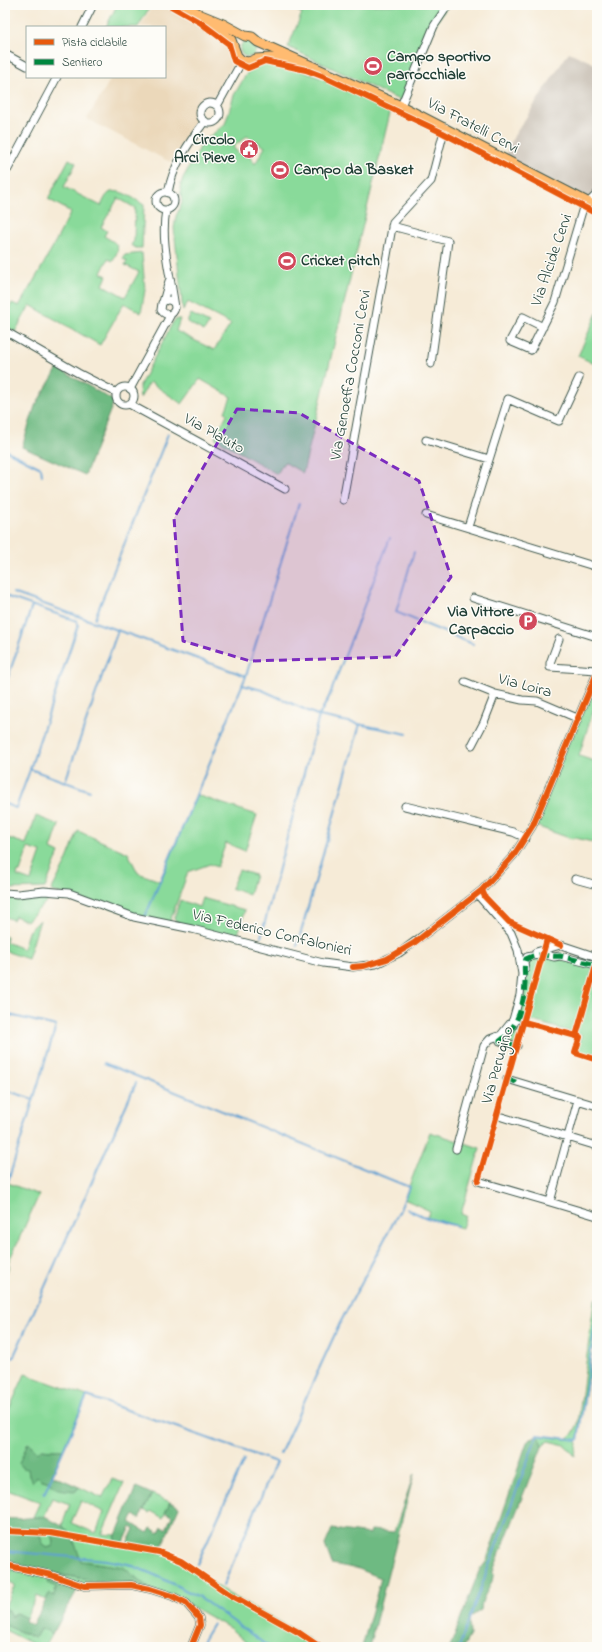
<svg xmlns="http://www.w3.org/2000/svg" width="602" height="1652" viewBox="0 0 602 1652" font-family="'Indie Flower',sans-serif">
  <style>
    .built { fill: #ebd8ba }
    .industrial { fill: #cbc3b8 }
    .green { fill: #89da9a; stroke: #548c67; fill-rule: evenodd }
    .forest { fill: #6eba82; stroke: #467c5b; fill-rule: evenodd }
    .lines { fill: none; stroke-linecap: round; stroke-linejoin: round }
    .stream { stroke: #5fa0d2; stroke-width: 2 }
    .minor-casing { stroke: #3f574c; stroke-width: 9 }
    .major-casing { stroke: #3f574c; stroke-width: 11 }
    .minor { stroke: #fff; stroke-width: 7 }
    .major { stroke: #ffbb71; stroke-width: 9 }
    .quiet { stroke: #00873e; stroke-width: 5; stroke-dasharray: 10 5; stroke-linecap: butt }
    .cycleway-casing { stroke: #fdfcf7; stroke-width: 8 }
    .cycleway { stroke: #e8590c; stroke-width: 6 }
    .marked { fill: #7b2cbf; fill-opacity: 0.2; stroke: #7b2cbf; stroke-width: 3; stroke-dasharray: 8 5; stroke-linejoin: round }
    .labels { text-anchor: middle; dominant-baseline: central; stroke-width: 3; stroke-linejoin: round; paint-order: stroke }
    .poi-label { font-size: 16px; font-weight: bold; fill: #1f3d34; stroke: #fdfcf7; text-anchor: start }
    .street-label { font-size: 16px; fill: #1f3d34; stroke: #fdfcf7 }
  </style>
  <rect width="100%" height="100%" fill="#fdfcf7"/>
  <filter id="ink" filterUnits="userSpaceOnUse"><feTurbulence type="fractalNoise" baseFrequency=".025" numOctaves="2"/><feDisplacementMap in="SourceGraphic" scale="8" xChannelSelector="R" yChannelSelector="G"/><feConvolveMatrix kernelMatrix="1 2 1 2 8 2 1 2 1" color-interpolation-filters="sRGB"/></filter>
  <filter id="wash" filterUnits="userSpaceOnUse"><feTurbulence type="fractalNoise" baseFrequency=".012" numOctaves="4" result="noise"/><feDisplacementMap in="SourceGraphic" scale="16" xChannelSelector="R" yChannelSelector="G"/><feGaussianBlur stdDeviation="0.9" result="paint"/><feColorMatrix in="noise" values="0 0 0 0 0 0 0 0 0 0 0 0 0 0 0 0 0 1.4 0 .05"/><feComposite in="paint" operator="in"/></filter>
  <g filter="url(#wash)">
    <rect width="100%" height="100%" fill="#f6ebd7"/>
    <path class="built" d="M153,5H165L201,25L228,46L231,62V67L211,99L201,104L190,130L170,162L87,119L112,77H165V27H140Z"/>
    <path class="industrial" d="M569,52L597,65V207L504,159L514,136Z"/>
    <path class="green" d="M117,5H151L138,27H106Z
      M284,5H448L434,26L403,102L288,47L302,13Z
      M240 49a8 8 0 1 1 16 0a8 8 0 1 1-16 0Z
      M265,63L302,71L335,83L391,109L303,473L284,462L277,474L215,438L227,414L225,412L231,397L200,379L182,404L150,382L140,398L139,387L173,322L177,319H180L176,331L214,350L231,324L188,302L183,311L174,228L176,216L182,203L180,187L183,178L203,142L225,124L234,95L247,73L256,67ZM247,136L265,147L255,164L244,150L239,154L233,147Z
      M69,159L76,163L64,187L101,206C103,202 105,196 109,193C119,187 136,200 144,205L142,248H136L131,245L134,241L135,208L118,198L101,227L107,231L104,236C119,245 121,245 113,261L108,259L101,273L107,276L103,285L125,297L139,272L125,265L127,261L123,259L125,255L142,253L145,290L141,313L124,303L100,345L30,305L15,332L5,326V323L10,314L7,312L12,303L19,306L43,265L71,212L48,199Z
      M597,313V365L578,356Z
      M191,314L209,323L204,331L187,322Z
      M597,673V703L590,720L579,756L597,762V843L575,838L572,839L533,825Z
      M196,795L257,815L245,851L226,843L217,867L210,864L188,872L169,924L51,891L66,862L78,831L128,853L138,873L160,881Z
      M36,816L59,825L51,849L59,853L45,888L5,889V837L26,844ZM28,848L41,852L31,881L17,876L18,872H20Z
      M239,870L255,875L249,895L231,888Z
      M51,897L27,921L15,916L13,920L5,917V898Z
      M202,898L245,910L237,938L178,923L175,921L174,918L180,900L199,907Z
      M40,920L28,959L5,951V936L7,937L6,942L23,949L28,932Z
      M541,955L594,966L589,985L597,987V1058L577,1052L582,1035L523,1018L515,1045L500,1041L517,1020L523,1001L526,959Z
      M430,1132L480,1148L461,1214L466,1216L462,1228L427,1218L430,1211L404,1199Z
      M8,1183L39,1195L8,1263L10,1265L5,1277V1191Z
      M596,1298L597,1320L590,1361V1377L587,1382L575,1456L565,1445L548,1441L542,1447V1442L537,1435L567,1439L572,1435L578,1424L594,1302Z
      M25,1374L87,1396L63,1450H51L42,1449L37,1454L33,1447L28,1443L29,1476L33,1481L37,1476L40,1479L76,1491L79,1487L102,1498L112,1479L124,1483L102,1534L116,1535L114,1545L159,1552L181,1561L229,1594L298,1632L320,1647H251L231,1629L179,1599L150,1589L123,1567L81,1561L71,1534L62,1525L70,1504L52,1498L44,1517H33L40,1502L7,1490L5,1494V1418ZM81,1501L104,1512L96,1533L71,1523Z
      M152,1494L170,1502L163,1518L151,1511L149,1513L144,1510Z
      M39,1532L51,1533L54,1541L53,1546L47,1548L42,1542Z
      M5,1567L86,1579L116,1585L56,1587L54,1596L49,1594L46,1600L37,1596L26,1618L16,1613L11,1617L5,1606L15,1585L5,1579V1576L9,1577L12,1571Z
      M5,1625L35,1638L40,1629L46,1630L52,1635L45,1647H39L5,1630Z"/>
    <path class="forest" d="M58,368L114,401L85,475L22,447L35,406Z
      M537,1435L542,1442V1447L493,1571C495,1587 481,1593 481,1610L469,1618L470,1635L463,1647H450L479,1571L486,1562L527,1442L531,1438Z
      M28,1443L33,1447L37,1453L42,1449L51,1450H63L52,1475L79,1487L76,1491C66,1490 54,1491 49,1482L40,1479L37,1476L32,1482L29,1476L28,1469L23,1468L19,1463Z
      M414,1474L369,1647H362L381,1578L359,1569L332,1564L325,1545L332,1529L370,1534L371,1530L394,1532Z
      M136,1487L152,1494L139,1519L134,1515L130,1522L148,1533L151,1528L159,1533L162,1527L166,1529L172,1516L165,1513L170,1502L179,1507L159,1552L126,1546L134,1529L131,1527L124,1542L120,1545H114L116,1535Z
      M44,1517C72,1529 71,1533 81,1561L123,1567L150,1589L116,1585L86,1579L5,1565V1518C17,1520 32,1517 44,1517ZM39,1532L51,1533L54,1541L53,1546L47,1548L42,1542Z
      M51,1575L80,1585L52,1635L46,1630L40,1629L35,1638L5,1625V1606L11,1617L16,1613L26,1618L25,1621L33,1625L49,1594L54,1596L56,1587L47,1583Z"/>
    <g class="lines">
      <path class="stream" d="M5,223L7,220
        M5,344L6,342
        M5,450L41,468L42,475
        M414,552L396,612L473,644
        M13,593L246,676
        M5,596L77,621L78,625L30,769L90,791
        M95,618L168,434
        M242,685L262,690L319,716L329,697L390,538
        M5,686L32,606
        M65,782L118,630
        M5,804L16,808L30,770
        M145,917L246,676L299,503
        M261,937L319,716L407,734
        M297,946L360,724
        M5,1014L56,1026L5,1191
        M104,1063L409,1187L400,1210L340,1323L280,1454
        M5,1090L33,1099
        M407,1209L427,1218L457,1226
        M13,1358L136,1083
        M44,1494L87,1396L276,1462L223,1586
        M5,1551L106,1560L128,1564L157,1576L199,1597L269,1647
        M197,1564L244,1460
        M199,1647L213,1624
        M459,1647L537,1435L578,1440L597,1310"/>
    </g>
  </g>
  <g filter="url(#ink)">
    <g class="lines">
      <defs>
        <path id="minor" d="M82,27L93,5
          M5,54L27,66
          M200 113a10 10 0 1 1 20 0a10 10 0 1 1-20 0Z
          M217,106L242,61
          M401,106L434,26L448,5
          M5,167L8,169L57,77
          M156 201a9 9 0 1 1 18 0a9 9 0 1 1-18 0Z
          M168,193C172,167 189,142 205,121
          M588,203L597,194
          M166,210C160,242 171,276 175,308C173,316 166,317 161,310L162,303C166,299 170,299 174,303
          M392,226L448,241L431,364
          M163,302L169,281
          M543,327L523,317L510,341L531,350L555,302L585,201
          M5,331L78,373L115,392
          M116 396a9 9 0 1 1 18 0a9 9 0 1 1-18 0Z
          M130,389L171,314
          M129,404L285,489
          M426,440L489,459
          M343,500L393,222L431,181L445,127
          M426,515L597,567
          M468,527L508,399L559,421L579,378
          M473,598L597,637
          M559,639L550,663V667L597,670
          M465,682L495,694L522,700L537,701L577,718
          M472,745L484,722L495,694
          M405,806L513,832L526,838
          M575,879L597,885
          M5,893L18,894L44,891L69,893L134,917L192,929L323,963L353,967L376,964L399,953L432,929L482,890L514,855L533,825L597,673
          M561,945L597,957
          M536,952L557,946
          M525,969L524,962L527,957L543,954L554,957L560,956L596,965
          M516,1020L506,1037L500,1041L517,1046
          M507,1079L597,1106
          M502,1117L597,1146
          M456,1149L484,1046L490,1039L501,1035L513,1020L520,995L522,974L518,950L511,933L477,894
          M478,1181L550,1202L578,1100
          M550,1202L597,1216
          M5,1565L51,1575L84,1586L131,1585L150,1589L172,1596L186,1603L199,1618L200,1625L191,1647"/>
        <path id="major" d="M183,5L201,15L223,24L245,36L252,37L258,42L401,106L597,207
          M207,20L231,40L237,56L242,61L249,62L256,59L270,58L297,62"/>
      </defs>
      <use href="#minor" class="minor-casing"/>
      <use href="#major" class="major-casing"/>
      <use href="#minor" class="minor"/>
      <use href="#major" class="major"/>
      <path class="quiet" d="M517,1046L500,1041C517,1029 524,1004 525,983C525,975 523,966 526,959C539,951 548,958 560,956L596,965
        M507,1079L516,1082"/>
      <defs>
        <path id="cycleway" d="M169,5L201,23L229,44L234,61L248,68L265,61L306,70L327,78L443,133L597,214
          M482,890L485,897L509,922L561,945
          M353,967L364,966L387,959L414,943L482,890L514,855L533,825L597,673
          M524,1022L580,1037L575,1053L597,1060
          M576,1036L597,962
          M478,1181L547,939
          M5,1531L51,1533L159,1552L181,1561L229,1594L298,1632L320,1647
          M5,1565L51,1575L84,1586L131,1585L150,1589L172,1596L186,1603L199,1618L200,1625L191,1647"/>
      </defs>
      <use href="#cycleway" class="cycleway-casing"/>
      <use href="#cycleway" class="cycleway"/>
    </g>
  </g>
  <path class="marked" d="M237,409L299,413L419,481L451,577L395,657L250,661L183,641L174,518Z"/>
  <defs>
    <symbol id="stadium-disc" viewBox="-11 -11 22 22"><circle r="9.5" fill="#d1495b" stroke="#fdfcf7"/><path d="M0-5a6.5 5 0 1 0 0 10a6.5 5 0 1 0 0-10ZM-3.5-1.8h7v3.6h-7Z" fill="#fff"/></symbol>
    <symbol id="civic-disc" viewBox="-11 -11 22 22"><circle r="9.5" fill="#d1495b" stroke="#fdfcf7"/><path d="M-.6-6.5H3V-4.5H.6V-3L4-1V1h2V6H-6V1h2V-1L-.6-3ZM-1.2 2.5V6h2.4V2.5Z" fill="#fff"/></symbol>
    <symbol id="parking-disc" viewBox="-11 -11 22 22"><circle r="9.5" fill="#d1495b" stroke="#fdfcf7"/><path d="M-3.5-5.5H1a3.5 3.5 0 0 1 0 7H-1V5.5H-3.5ZM-1-3.4V-.6H.8a1.4 1.4 0 0 0 0-2.8Z" fill="#fff"/></symbol>
  </defs>
  <g fill-rule="evenodd">
    <use href="#stadium-disc" x="362" y="55" width="22" height="22"/>
    <use href="#civic-disc" x="238" y="138" width="22" height="22"/>
    <use href="#stadium-disc" x="269" y="159" width="22" height="22"/>
    <use href="#stadium-disc" x="276" y="250" width="22" height="22"/>
    <use href="#parking-disc" x="517" y="610" width="22" height="22"/>
  </g>
  <g class="labels">
    <g class="poi-label">
      <text x="387" y="57">Campo sportivo<tspan x="387" dy="18">parrocchiale</tspan></text>
      <text x="235" y="140" text-anchor="end">Circolo<tspan x="235" dy="18">Arci Pieve</tspan></text>
      <text x="294" y="170">Campo da Basket</text>
      <text x="301" y="261">Cricket pitch</text>
      <text x="514" y="612" text-anchor="end">Via Vittore<tspan x="514" dy="18">Carpaccio</tspan></text>
    </g>
    <g class="street-label">
      <text transform="translate(473 126) rotate(28)">Via Fratelli Cervi</text>
      <text transform="translate(552 260) rotate(-71)">Via Alcide Cervi</text>
      <text transform="translate(351 375) rotate(-80)">Via Genoeffa Cocconi Cervi</text>
      <text transform="translate(214 434) rotate(29)">Via Plauto</text>
      <text transform="translate(525 686) rotate(15)">Via Loira</text>
      <text transform="translate(272 933) rotate(13)">Via Federico Confalonieri</text>
      <text transform="translate(498 1065) rotate(-74)">Via Perugino</text>
    </g>
  </g>
  <rect width="602" height="1652" fill="none" stroke="#fdfcf7" stroke-width="20"/>
  <rect x="26" y="26" width="140" height="52" fill="#fdfcf7" stroke="#a4b0a9"/>
  <rect x="34" y="39" width="20" height="6" fill="#e8590c" stroke="#a4b0a9"/>
  <text x="62" y="46" font-size="12" fill="#1f3d34">Pista ciclabile</text>
  <rect x="34" y="59" width="20" height="6" fill="#00873e" stroke="#a4b0a9"/>
  <text x="62" y="66" font-size="12" fill="#1f3d34">Sentiero</text>
</svg>
